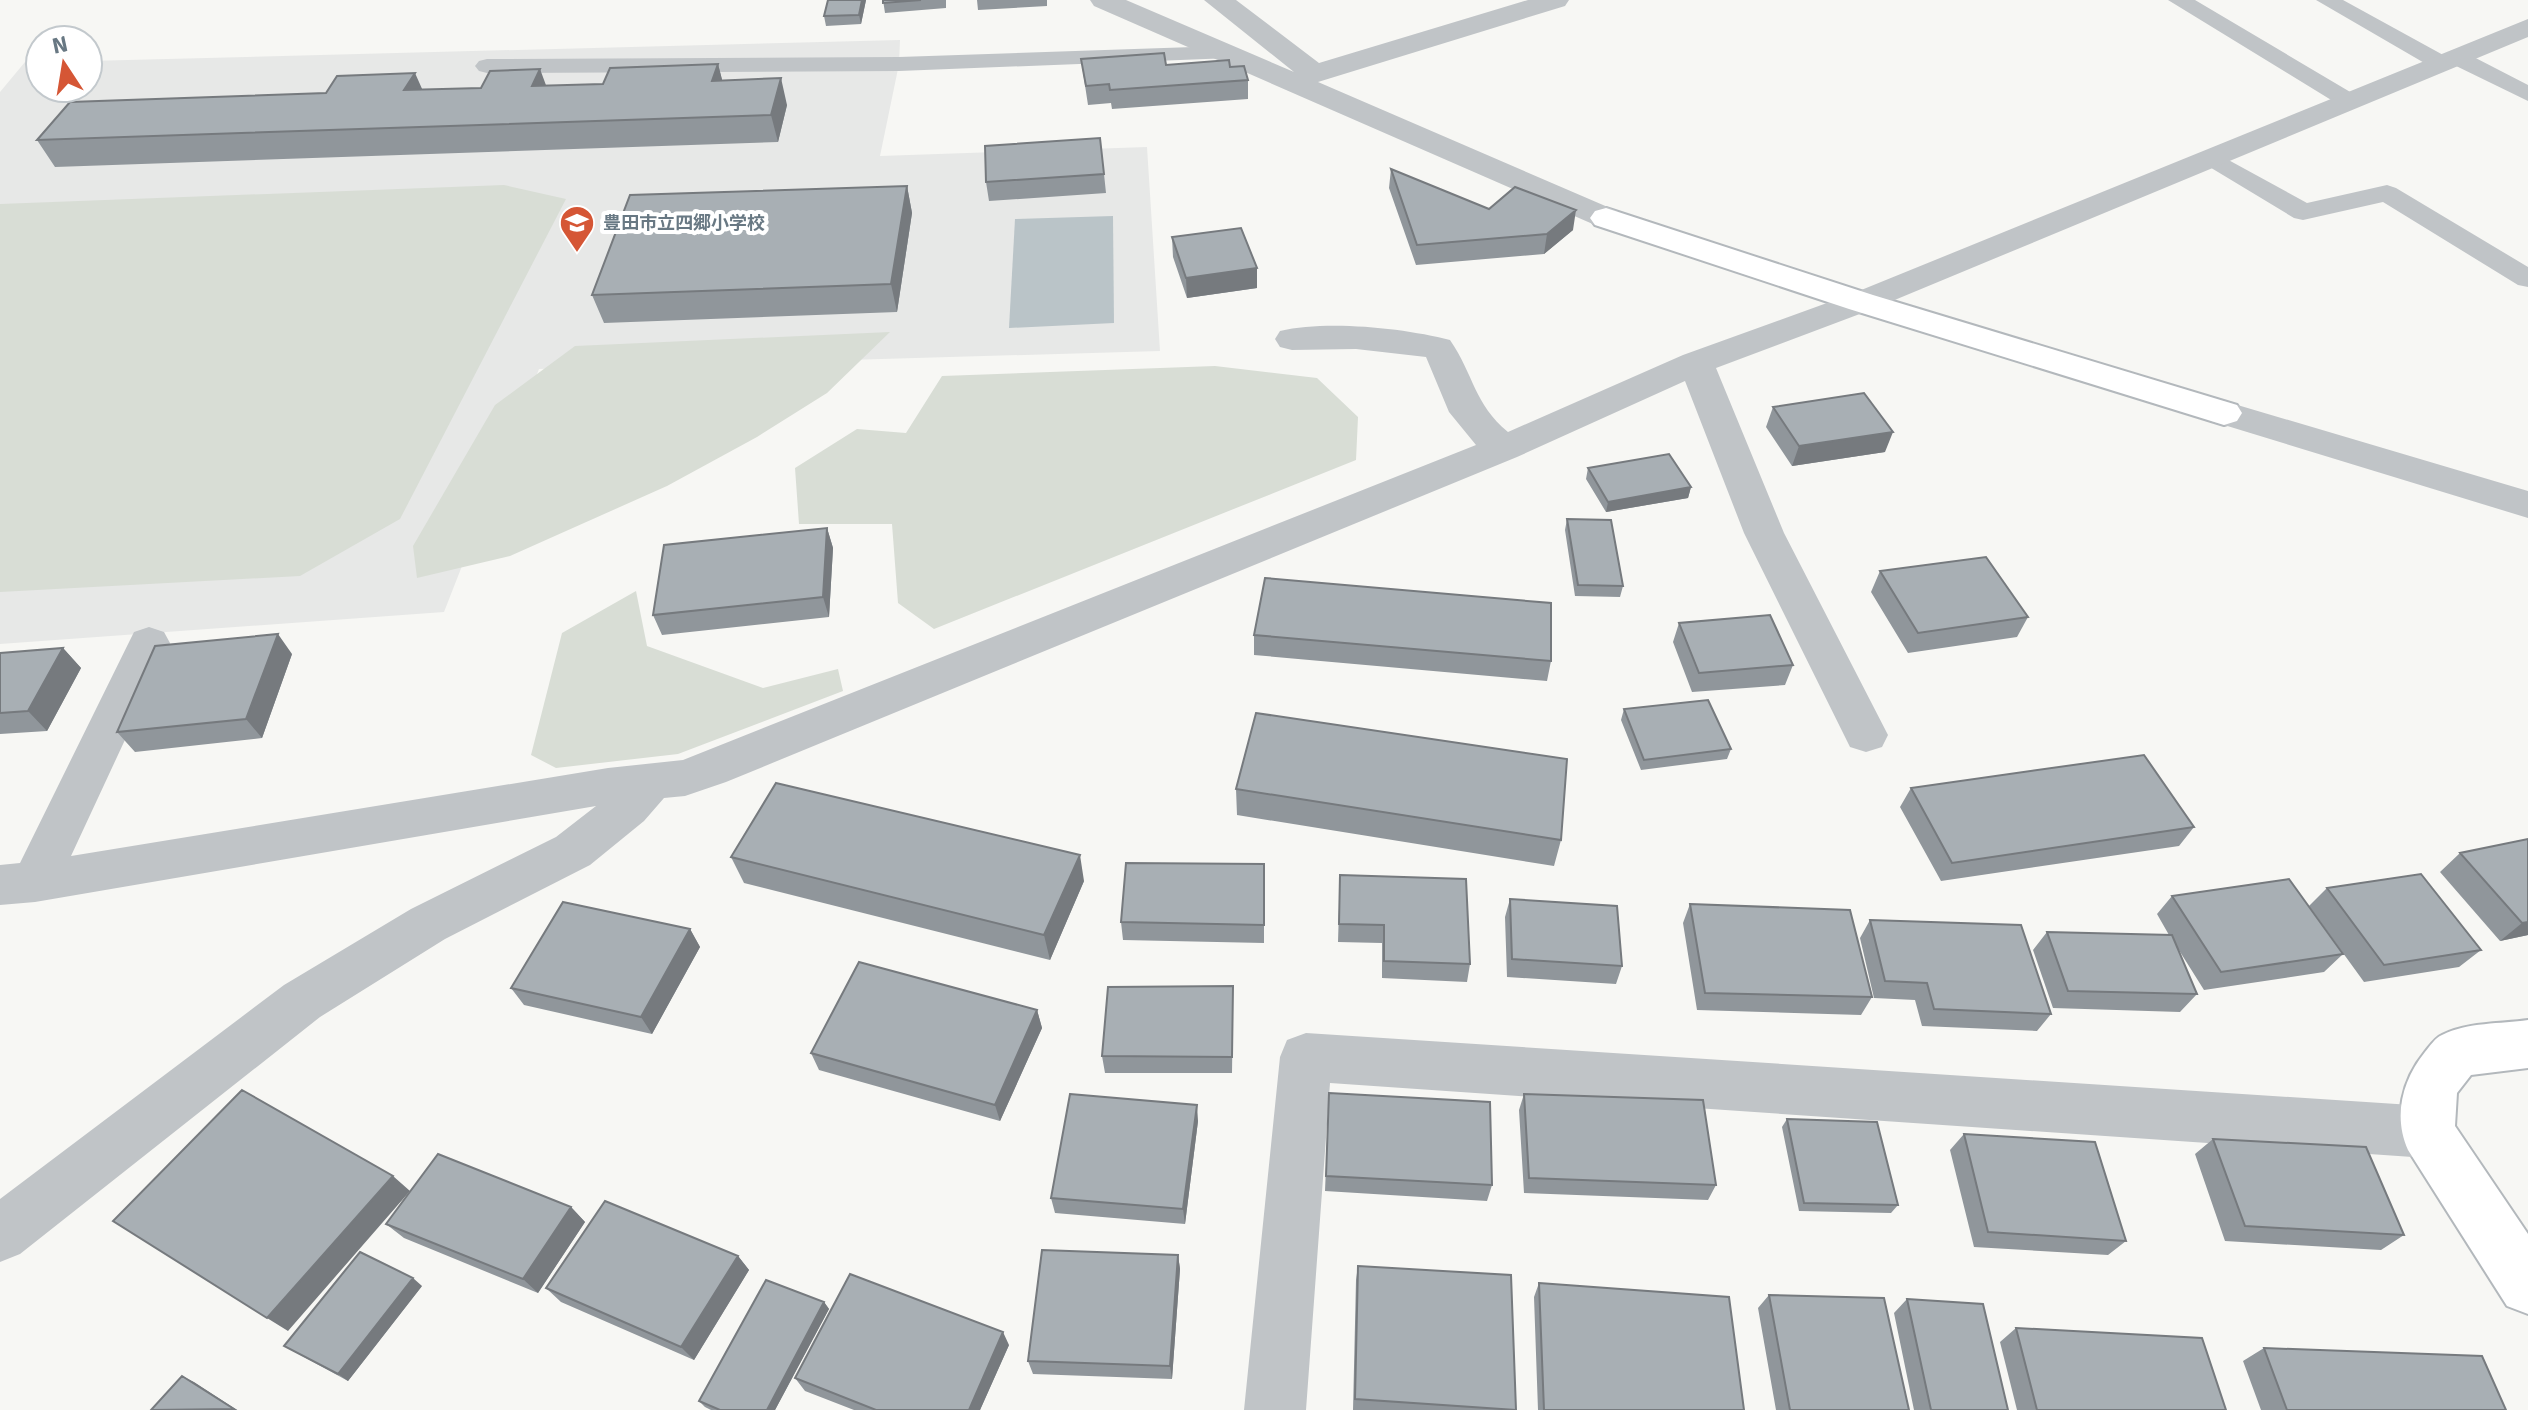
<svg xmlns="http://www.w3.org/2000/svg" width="2528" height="1410" viewBox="0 0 2528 1410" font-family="Signika,'Noto Sans JP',sans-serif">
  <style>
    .built { fill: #e7e8e7 }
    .green { fill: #d8ddd5 }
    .water { fill: #bac4c8 }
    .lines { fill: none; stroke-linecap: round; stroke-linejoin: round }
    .secondary-casing { stroke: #b3b8bc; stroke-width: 4 }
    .lane { fill: #c0c4c7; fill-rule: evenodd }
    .street { fill: #c0c4c7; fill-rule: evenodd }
    .secondary { fill: #fff; fill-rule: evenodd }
    .wall { fill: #90969b }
    .shaded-wall { fill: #767a7e }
    .building { fill: #a8afb4; stroke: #767a7e; stroke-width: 2 }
    .labels { text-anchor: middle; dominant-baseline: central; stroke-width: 8; stroke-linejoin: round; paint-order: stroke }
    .far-poi-label { font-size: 18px; font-weight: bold; fill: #687883; stroke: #fff; text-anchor: start }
  </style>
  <rect width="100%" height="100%" fill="#f7f7f4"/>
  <path class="built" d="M900,40L899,64L880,156L1147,147L1160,351L539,369L444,612L0,644V92L25,62H40V88H88V61Z"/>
  <path class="green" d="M504,185L566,199L400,519L300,576L0,592V204Z
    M890,332L827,393L757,437L667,486L510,556L417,578L413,546L495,405L575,346Z
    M1215,366L1317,378L1358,417L1356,460L934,629L898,603L892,524H799L795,468L857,429L906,433L942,376Z
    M636,591L647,646L763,688L838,669L843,691L678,754L556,768L531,755L562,633Z"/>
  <path class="water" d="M1113,216L1114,323L1009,328L1015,219Z"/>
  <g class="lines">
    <defs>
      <path id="secondary" d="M1606,208L1873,295L2237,405L2242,413L2237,421L2224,425L1849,309L1595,225L1590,218L1595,211Z
        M2528,1020V1068L2471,1075L2457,1093L2455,1126L2528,1234V1314L2507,1306L2408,1150C2393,1117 2402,1080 2425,1052C2430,1046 2435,1038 2442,1035C2467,1022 2501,1024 2528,1020Z"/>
    </defs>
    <use href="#secondary" class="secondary-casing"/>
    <path class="lane" d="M2168,0H2195L2357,96L2361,101L2357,106H2341Z
      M2316,0H2343L2445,56L2456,50L2464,52L2528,85V101L2452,64L2441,70L2433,68Z
      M1223,46L1231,48L1234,53L1231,58L899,71L487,73L479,71L475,66L479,61L487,59L899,57Z
      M2212,151L2307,203L2387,185L2396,188L2528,267V287L2518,285L2383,202L2303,220L2294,218L2203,163L2200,158L2203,153Z"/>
    <path class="street" d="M1090,0H1126L1294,72L1204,0H1236L1319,63L1528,0H1569L1565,6L1318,82L1617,211L1622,218L1617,225L1606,228L1595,225L1094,6Z
      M2528,19V37L1873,309L1716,368L1784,533L1888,735L1882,747L1866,752L1850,747L1744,533L1685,381L1517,457L726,782L685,796L664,798L644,821L590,865L445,939L320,1017L20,1254L0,1262V1199L284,985L411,909L556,837L596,806L35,902L0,905V865L20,863L134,632L149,627L164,632L170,643L71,856L608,768L683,760L1476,445L1449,412L1426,357L1356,349L1292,350L1280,347L1275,339L1280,331C1327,320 1403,328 1450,340C1474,375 1474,404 1508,432L1683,355L1849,295Z
      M2224,401L2528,491V518L2211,421L2206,413L2211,405Z
      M1306,1033L2427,1106L2446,1114L2454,1132L2446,1150L2427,1158L1330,1083L1306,1410H1244L1280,1057L1287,1040Z"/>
    <use href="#secondary" class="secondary"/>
  </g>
  <path class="wall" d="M828,0H866L861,24L826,26L824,16Z
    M883,0H946V8L885,13Z
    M977,0H1047V6L978,10Z
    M1081,59L1166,65L1230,67L1248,80V99L1112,109L1111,103L1088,105Z
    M718,64L722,80L787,105L778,142L55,167L37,140L422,90L603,84Z
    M1391,169L1489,209L1573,230L1544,254L1416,265L1389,188Z
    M1104,174L1106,193L989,201L986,182Z
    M907,186L912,213L897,312L604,323L592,295Z
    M1172,237L1257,288L1187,298L1173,257Z
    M1773,407L1885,452L1792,466L1766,427Z
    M1588,468L1691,487L1688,498L1606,512L1586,479Z
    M1567,519L1623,586L1620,597L1575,596L1565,530Z
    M827,528L833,548L829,617L662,635L653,615Z
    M1880,571L2028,617L2017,637L1908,653L1871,592Z
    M1679,623L1793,665L1785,685L1692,692L1673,642Z
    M1254,635L1551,661L1547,681L1254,655Z
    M63,648L81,668L47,731L0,734V653Z
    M292,654L262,738L135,752L117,732Z
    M1624,709L1731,749L1727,759L1641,770L1621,720Z
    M1911,788L2194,827L2179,846L1941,881L1900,807Z
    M1236,789L1561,840L1554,866L1237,815Z
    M2528,839V935L2500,941L2440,872L2460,853Z
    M731,857L1084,881L1050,960L744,883Z
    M1264,864V943L1123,940L1121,922Z
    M1340,875L1470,964L1467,982L1382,978V943L1338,942Z
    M2327,888L2481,950L2459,967L2364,982L2309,906Z
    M2172,896L2343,954L2324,972L2204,990L2177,947L2197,994L2180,1012L2053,1008L2033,950L2047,932L2169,935L2157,914Z
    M1510,899L1622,966L1616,984L1507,977L1505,917Z
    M1690,904L1872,997L1861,1015L1697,1010L1683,923Z
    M1870,920L2051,1014L2037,1031L1922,1026L1915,1000L1874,998L1860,938Z
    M690,929L700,947L652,1034L524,1005L511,988Z
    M1233,1003L1232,1073H1105L1102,1056Z
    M1037,1010L1042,1028L1000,1121L819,1070L811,1053Z
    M1329,1093L1492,1185L1487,1201L1325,1191Z
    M1524,1094L1716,1185L1708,1200L1524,1193L1519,1110Z
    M1787,1119L1898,1205L1891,1213L1799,1211L1782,1127Z
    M1198,1121L1185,1224L1055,1213L1051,1198Z
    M1964,1134L2126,1241L2108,1255L1974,1247L1950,1150Z
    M2213,1139L2404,1235L2381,1250L2225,1241L2195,1154Z
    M571,1207L585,1222L538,1293L404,1238L386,1224Z
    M1178,1255L1180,1269L1172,1379L1033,1374L1028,1361Z
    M738,1256L749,1270L694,1360L561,1302L546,1288Z
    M1358,1266L1516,1410H1353L1356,1280Z
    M1539,1283L1744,1410H1538L1534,1297Z
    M422,1286L348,1381L284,1346Z
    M1769,1295L1909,1410H1776L1758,1308Z
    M1907,1299L2008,1410H1914L1894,1313Z
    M824,1302L829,1309L775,1410H711L705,1407L699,1401Z
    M2016,1328L2226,1410H2017L2000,1342Z
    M1009,1345L980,1410H854L805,1391L795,1378Z
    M2264,1348L2506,1410H2261L2243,1361Z"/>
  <path class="shaded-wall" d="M862,0H866L861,24L859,15Z
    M718,64L725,91L712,81Z
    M540,69L550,96L532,86Z
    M415,73L427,100L404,90Z
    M781,78L787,105L778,142L771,115Z
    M907,186L912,213L897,312L891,284Z
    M1576,210L1573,230L1544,254L1547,234Z
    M1257,268V288L1187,298L1186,278Z
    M1893,432L1885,452L1792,466L1799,446Z
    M1691,487L1688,498L1606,512L1608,502Z
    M827,528L833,548L829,617L823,597Z
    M278,634L292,654L262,738L246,719Z
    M63,648L81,668L47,731L28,711Z
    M1080,855L1084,881L1050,960L1044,935Z
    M2528,922V935L2500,941L2522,923Z
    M690,929L700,947L652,1034L641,1017Z
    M1037,1010L1042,1028L1000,1121L995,1105Z
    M1197,1105L1198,1121L1185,1224L1183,1209Z
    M393,1176L410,1191L288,1331L267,1318Z
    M571,1207L585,1222L538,1293L523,1279Z
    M1178,1255L1180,1269L1172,1379L1170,1366Z
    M738,1256L749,1270L694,1360L681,1347Z
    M413,1278L422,1286L348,1381L338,1374Z
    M824,1302L829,1309L775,1410H767Z
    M1003,1332L1009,1345L980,1410H969Z
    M182,1376L194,1382L237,1410H233Z"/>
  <path class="building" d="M828,0H862L859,15L824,16Z
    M883,0H921L883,3Z
    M1164,53L1166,65L1229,60L1230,67L1244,66L1248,80L1110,90L1109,84L1086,86L1081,59Z
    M718,64L712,81L781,78L771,115L37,140L70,102L326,93L337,76L415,73L404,90L481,88L490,71L540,69L532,86L603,84L610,68Z
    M1100,138L1104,174L986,182L985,146Z
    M1391,169L1489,209L1515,187L1576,210L1547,234L1417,245Z
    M907,186L891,284L592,295L630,195Z
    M1241,228L1257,268L1186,278L1172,237Z
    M1864,393L1893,432L1799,446L1773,407Z
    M1669,454L1691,487L1608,502L1588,468Z
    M1567,519L1611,520L1623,586L1578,585Z
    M827,528L823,597L653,615L664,545Z
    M1986,557L2028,617L1918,633L1880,571Z
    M1265,578L1551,603V661L1254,635Z
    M1770,615L1793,665L1699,673L1679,623Z
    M278,634L246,719L117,732L155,646Z
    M63,648L28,711L0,713V653Z
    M1708,700L1731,749L1644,760L1624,709Z
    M1256,713L1567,759L1561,840L1236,789Z
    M2144,755L2194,827L1952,863L1911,788Z
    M776,783L1080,855L1044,935L731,857Z
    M2528,839V922L2522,923L2460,853Z
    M1126,863L1264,864V925L1121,922Z
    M2421,874L2481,950L2384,965L2327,888Z
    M1340,875L1466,879L1470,964L1384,961V925L1339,924Z
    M2289,879L2343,954L2221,972L2172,896Z
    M1510,899L1617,906L1622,966L1512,959Z
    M563,902L690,929L641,1017L511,988Z
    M1690,904L1850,910L1872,997L1705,993Z
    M1870,920L2021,925L2051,1014L1934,1009L1927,983L1885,981Z
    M2047,932L2172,935L2197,994L2068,991Z
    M859,962L1037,1010L995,1105L811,1053Z
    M1233,986L1232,1057L1102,1056L1108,987Z
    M242,1090L393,1176L267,1318L113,1221Z
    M1329,1093L1490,1102L1492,1185L1326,1176Z
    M1070,1094L1197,1105L1183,1209L1051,1198Z
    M1524,1094L1703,1100L1716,1185L1529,1178Z
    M1787,1119L1877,1122L1898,1205L1804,1203Z
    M1964,1134L2095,1142L2126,1241L1988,1232Z
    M2213,1139L2366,1147L2404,1235L2245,1226Z
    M438,1154L571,1207L523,1279L386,1224Z
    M605,1201L738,1256L681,1347L546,1288Z
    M1042,1250L1178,1255L1170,1366L1028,1361Z
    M360,1252L413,1278L338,1374L284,1346Z
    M1358,1266L1511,1275L1516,1410L1355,1399Z
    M850,1274L1003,1332L969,1410H876L795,1378Z
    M766,1280L824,1302L767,1410H720L699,1401Z
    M1539,1283L1729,1297L1744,1410H1544Z
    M1769,1295L1884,1298L1909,1410H1790Z
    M1907,1299L1983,1304L2008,1410H1931Z
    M2016,1328L2202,1338L2226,1410H2037Z
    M2264,1348L2482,1356L2506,1410H2287Z
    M182,1376L234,1409L151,1410Z"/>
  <defs>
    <symbol id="school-pin" viewBox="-11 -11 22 30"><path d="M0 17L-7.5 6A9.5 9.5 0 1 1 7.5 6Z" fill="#d55635" stroke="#fff"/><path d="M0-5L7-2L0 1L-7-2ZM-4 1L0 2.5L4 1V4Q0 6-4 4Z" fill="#fff"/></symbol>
  </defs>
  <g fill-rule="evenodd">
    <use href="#school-pin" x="557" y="203" width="40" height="54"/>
  </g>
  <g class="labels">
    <g class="far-poi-label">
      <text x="603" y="223">豊田市立四郷小学校</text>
    </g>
  </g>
  <g transform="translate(64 64) rotate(348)"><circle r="38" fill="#ffffff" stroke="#c3c9cd" stroke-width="2"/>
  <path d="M0-6L14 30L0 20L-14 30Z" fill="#d55635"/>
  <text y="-12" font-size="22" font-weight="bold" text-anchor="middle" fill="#687883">N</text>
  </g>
</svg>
